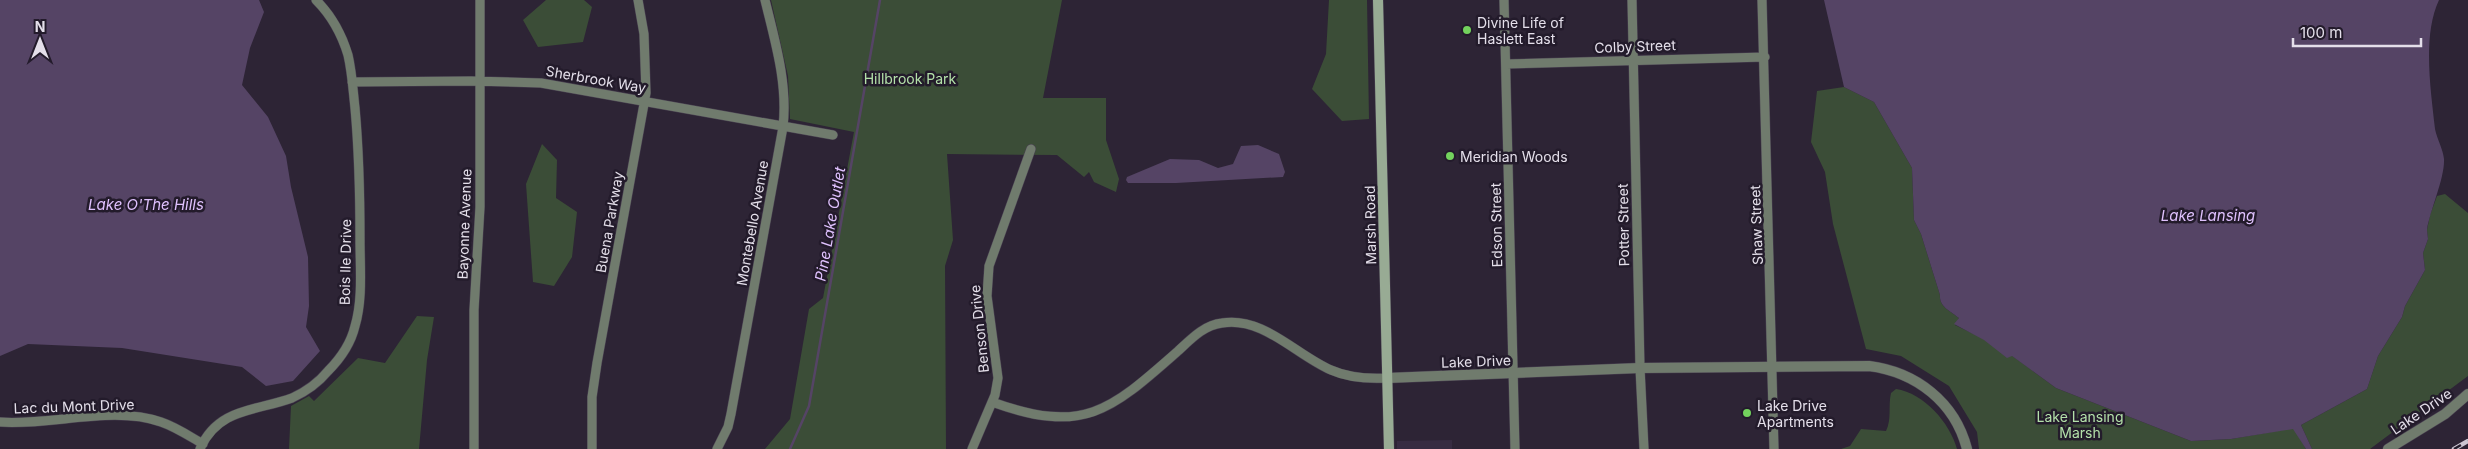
<svg xmlns="http://www.w3.org/2000/svg" width="2468" height="449" viewBox="0 0 2468 449" font-family="Inter,sans-serif">
  <style>
    .built { fill: #372c42 }
    .green { fill: #3b4d37 }
    .water { fill: #554465 }
    .lines { fill: none; stroke-linecap: round; stroke-linejoin: round }
    .stream { stroke: #554465; stroke-width: 2.5 }
    .minor-casing { stroke: #4a4252; stroke-width: 10 }
    .tertiary-casing { stroke: #4a4252; stroke-width: 11 }
    .secondary-casing { stroke: #4a4252; stroke-width: 11 }
    .minor { stroke: #707b6d; stroke-width: 9 }
    .tertiary { stroke: #707b6d; stroke-width: 10 }
    .secondary { stroke: #98ab94; stroke-width: 10 }
    .rail-casing { stroke: #ccc6d2; stroke-width: 4.5 }
    .rail { stroke: #231b2b; stroke-width: 2.5; stroke-dasharray: 8; stroke-linecap: butt }
    .poi-dot { fill: #73d25d; stroke: #231b2b; stroke-width: 2 }
    .labels { text-anchor: middle; dominant-baseline: central; stroke-width: 5; stroke-linejoin: round; paint-order: stroke }
    .poi-label { font-size: 14px; fill: #e4dfea; stroke: #231b2b; text-anchor: start }
    .street-label { font-size: 14px; fill: #e4dfea; stroke: #231b2b }
    .park-label { font-size: 14px; fill: #b3e0a9; stroke: #231b2b }
    .water-label { font-size: 15px; font-style: italic; fill: #dfc1fd; stroke: #231b2b }
  </style>
  <rect width="100%" height="100%" fill="#2d2435"/>
  <path class="built" d="M1452,440V449H1397V441Z"/>
  <path class="green" d="M546,0H584L592,7L583,42L538,47L523,20Z
    M771,0H1062L1043,98H1106V140L1119,179L1116,192L1094,182L1089,172L1084,177L1057,155L947,154L953,240L945,266L946,449H765L790,419L809,309L823,298L854,132L790,119L788,76Z
    M1329,0H1367L1369,119L1342,121L1312,89L1326,54Z
    M1844,87L1874,102L1912,168L1914,220L1921,234L1940,295C1939,307 1951,311 1959,318L1955,325L1984,339L2007,357L2011,355L2056,388L2191,441L2231,439L2294,428L2306,449H1979L1977,432L1949,386L1901,356L1866,349L1833,224L1825,172L1811,142L1817,91Z
    M542,144L557,160L556,198L577,212L572,257L554,286L533,282L526,184Z
    M2445,194L2468,213V376L2370,449H2312L2301,425L2367,389L2378,356L2402,317L2405,306L2425,270L2423,253L2428,239L2427,230L2430,215L2437,196Z
    M417,316L434,317L427,360L419,449H289L291,406L309,396L314,401L358,358L385,363Z
    M1896,389C1924,393 1950,423 1957,449H1841L1850,446L1861,429L1886,431C1892,419 1888,406 1891,393Z"/>
  <path class="water" d="M0,0H259L264,12L250,48L242,85L268,117L286,156L291,187L308,257L309,306L306,327L320,351L293,381L266,386L242,367L122,348L28,344L0,356Z
    M1824,0H2439C2422,36 2431,91 2435,129C2437,139 2443,149 2444,159C2445,178 2430,210 2427,230L2428,239L2423,253L2425,270L2405,306L2402,317L2378,356L2367,389L2301,425L2312,449H2306L2293,429L2231,439L2191,441L2056,388L2012,356L2007,358L1984,340L1954,324L1959,318C1951,311 1939,307 1940,295L1921,234L1914,220L1912,168L1874,102L1844,87Z
    M1258,145L1279,154L1285,172L1283,177L1176,183H1128L1126,180L1127,177L1170,159L1199,160L1218,168L1233,164L1241,146Z"/>
  <g class="lines">
    <path class="stream" d="M790,449L809,406L880,0"/>
    <defs>
      <path id="minor" d="M1504,0L1515,449
        M1632,0L1640,368L1644,449
        M1762,0L1774,449
        M1506,64L1765,57
        M352,82L471,81L541,83L833,135
        M992,402C1084,435 1110,411 1178,351C1191,339 1204,325 1222,323C1263,316 1296,355 1331,370C1349,378 1368,379 1387,378
        M0,422C51,426 113,405 161,422C176,427 189,436 203,444
        M200,449C218,407 258,411 292,398C305,392 319,382 328,371C340,359 351,343 355,326C363,299 360,268 360,240C360,196 359,152 355,108C353,90 352,72 348,55C342,35 331,15 316,0
        M474,449V310L480,207V0
        M592,449V397L597,363L646,93L644,34L638,0
        M717,449L728,427L731,414L783,127C788,84 775,41 765,0
        M972,449L995,395L998,378L987,296L989,266L1031,149"/>
      <path id="tertiary" d="M1387,378L1640,368L1869,366C1916,372 1955,402 1967,449
        M2388,449L2445,414L2468,394"/>
      <path id="secondary" d="M1378,0L1389,449"/>
    </defs>
    <use href="#minor" class="minor-casing"/>
    <use href="#tertiary" class="tertiary-casing"/>
    <use href="#secondary" class="secondary-casing"/>
    <use href="#minor" class="minor"/>
    <use href="#tertiary" class="tertiary"/>
    <use href="#secondary" class="secondary"/>
    <defs>
      <path id="rail" d="M2454,449L2468,441"/>
    </defs>
    <use href="#rail" class="rail-casing"/>
    <use href="#rail" class="rail"/>
  </g>
  <g class="poi-dot">
    <circle cx="1467" cy="30" r="5"/>
    <circle cx="1450" cy="156" r="5"/>
    <circle cx="1747" cy="413" r="5"/>
  </g>
  <g class="labels">
    <g class="poi-label">
      <text x="1477" y="22">Divine Life of<tspan x="1477" dy="16">Haslett East</tspan></text>
      <text x="1460" y="156">Meridian Woods</text>
      <text x="1757" y="405">Lake Drive<tspan x="1757" dy="16">Apartments</tspan></text>
    </g>
    <g class="street-label">
      <text transform="translate(1635 46) rotate(-2)">Colby Street</text>
      <text transform="translate(596 79) rotate(10)">Sherbrook Way</text>
      <text transform="translate(609 222) rotate(-80)">Buena Parkway</text>
      <text transform="translate(752 223) rotate(-80)">Montebello Avenue</text>
      <text transform="translate(464 224) rotate(-88)">Bayonne Avenue</text>
      <text transform="translate(1370 225) rotate(-91)">Marsh Road</text>
      <text transform="translate(1496 225) rotate(-91)">Edson Street</text>
      <text transform="translate(1623 225) rotate(-91)">Potter Street</text>
      <text transform="translate(1756 225) rotate(-92)">Shaw Street</text>
      <text transform="translate(345 262) rotate(-89)">Bois Ile Drive</text>
      <text transform="translate(979 329) rotate(-96)">Benson Drive</text>
      <text transform="translate(1476 361) rotate(-2)">Lake Drive</text>
      <text transform="translate(74 406) rotate(-2)">Lac du Mont Drive</text>
      <text transform="translate(2421 411) rotate(-34)">Lake Drive</text>
    </g>
    <g class="park-label">
      <text x="910" y="78">Hillbrook Park</text>
      <text x="2080" y="416">Lake Lansing<tspan x="2080" dy="16">Marsh</tspan></text>
    </g>
    <g class="water-label">
      <text x="146" y="204">Lake O'The Hills</text>
      <text x="2208" y="215">Lake Lansing</text>
      <text transform="translate(830 224) rotate(-80)">Pine Lake Outlet</text>
    </g>
  </g>
  <g transform="translate(40 40)" stroke="#231b2b" stroke-width="4" paint-order="stroke">
  <path d="M0-4L9 19L0 12L-9 19Z" fill="#e4dfea"/>
  <text y="-8" font-size="14" font-weight="bold" text-anchor="middle" fill="#e4dfea">N</text>
  </g>
  <path d="M2293 38v8h128v-8" fill="none" stroke="#e4dfea" stroke-width="2.5"/>
  <text x="2300" y="38" font-size="15" fill="#e4dfea" stroke="#231b2b" stroke-width="4" paint-order="stroke">100 m</text>
</svg>
